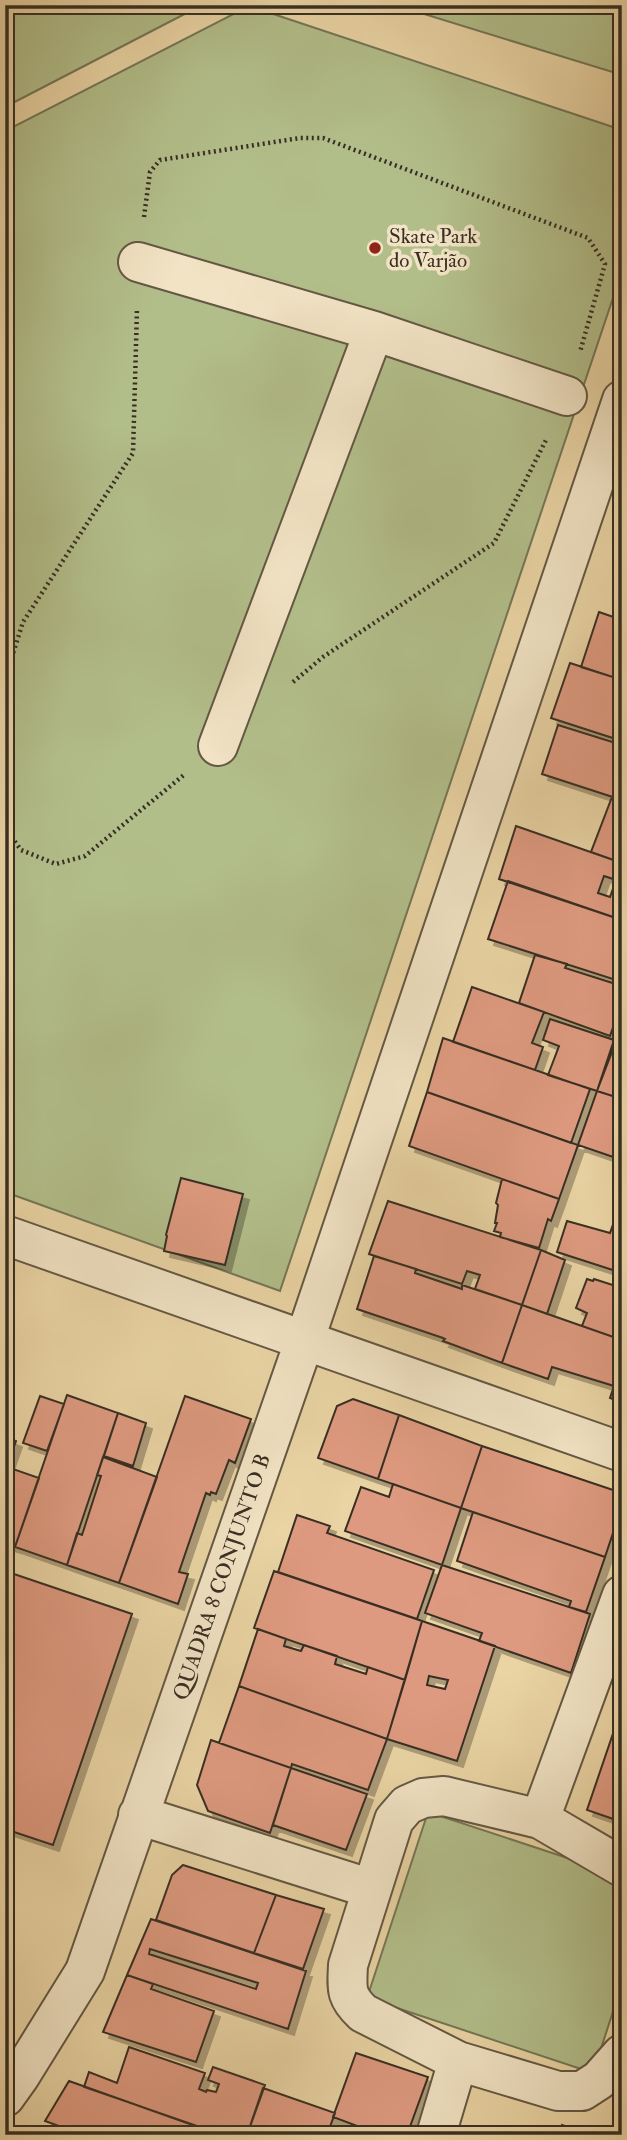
<svg xmlns="http://www.w3.org/2000/svg" width="627" height="2140" viewBox="0 0 627 2140" font-family="'IM FELL Double Pica',serif">
  <style>
    .green { fill: #b2be8a; stroke: #757657; stroke-width: 2 }
    .building { fill: #de9a80; stroke: #382f24; stroke-width: 2; fill-rule: evenodd; filter: url(#shadow) }
    .lines { fill: none; stroke-linecap: round; stroke-linejoin: round }
    .minor-casing { stroke: #645844; stroke-width: 42 }
    .path { stroke: #382f24; stroke-width: 4.5; stroke-dasharray: 2 3.5; stroke-linecap: butt }
    .minor { stroke: #f1e3c4; stroke-width: 38 }
    .poi-dot { fill: #8f2418; stroke: #f1e3c4; stroke-width: 2.5 }
    .labels { text-anchor: middle; dominant-baseline: central; stroke-width: 7; stroke-linejoin: round; paint-order: stroke }
    .poi-label { font-size: 21px; fill: #382f24; stroke: #f1e3c4; text-anchor: start }
    .street-label { font-size: 21px; fill: #382f24; stroke: #f1e3c4 }
  </style>
  <defs>
    <filter id="shadow"><feDropShadow dx="6" dy="6" stdDeviation="0" flood-color="#0004"/></filter>
  </defs>
  <rect width="100%" height="100%" fill="#ead4a4"/>
  <filter id="stains"><feTurbulence type="fractalNoise" baseFrequency=".00286" numOctaves="4"/><feColorMatrix values="0 0 0 0 .2 0 0 0 0 .09 0 0 0 0 .02 0 0 0 .5 -.17"/></filter>
  <radialGradient id="worn" r=".72"><stop offset=".6" stop-color="#630" stop-opacity="0"/><stop offset="1" stop-color="#630" stop-opacity=".3"/></radialGradient>
  <path class="green" d="M5,5H202L5,107Z
    M395,5H622V75Z
    M249,6L622,130V271L280,1291L5,1192V131Z
    M428,1812L622,1876V1984L593,2073L367,1998Z"/>
  <path class="building" d="M599,612L622,620V680L581,667Z
    M570,663L622,680V741L551,718Z
    M558,725L622,745V800L542,774Z
    M612,797L622,800V863L591,852Z
    M516,826L622,863V920L499,879ZM604,876L616,880L610,897L598,893Z
    M508,881L622,920V982L488,939Z
    M535,955L567,964L565,968L622,986V1002L610,1036L519,1003Z
    M472,987L544,1012L532,1043L543,1047L535,1070L453,1042Z
    M550,1019L614,1040L597,1091L548,1075L559,1046L543,1040Z
    M443,1038L590,1089L571,1143L427,1092Z
    M614,1040L622,1042V1099L597,1091L615,1044H614Z
    M597,1091L622,1099V1160L578,1145Z
    M427,1092L578,1145L559,1199L409,1146Z
    M181,1178L243,1194L225,1265L164,1251L167,1236L166,1235Z
    M502,1179L559,1199L551,1221L548,1219L539,1248L500,1237L501,1233L494,1231L497,1223H495L498,1205L496,1203Z
    M388,1201L541,1250L522,1305L475,1289L480,1275L467,1271L462,1284L369,1254Z
    M615,1219L622,1221V1273L557,1252L567,1221L610,1233Z
    M541,1250L565,1260L547,1314L522,1305Z
    M374,1256L416,1269L415,1273L462,1289V1285L522,1305L502,1363L443,1341L445,1339L443,1338L357,1309Z
    M587,1279L593,1281L594,1279L622,1288V1340L582,1326L587,1313L576,1308Z
    M522,1305L622,1340V1403L610,1398L614,1386L552,1367L548,1379L502,1363Z
    M67,1395L118,1413L67,1565L15,1547Z
    M40,1396L64,1404L47,1451L23,1443Z
    M185,1396L251,1419L235,1463L229,1460L216,1494L211,1492L210,1495L206,1493L179,1572L188,1574L178,1604L119,1583Z
    M353,1399L399,1415L378,1479L318,1458L337,1406Z
    M118,1413L146,1423L133,1466L104,1456Z
    M399,1415L482,1446L461,1508L378,1479Z
    M5,1437L16,1441L7,1467L39,1478L15,1547L5,1544Z
    M482,1446L622,1493V1506L605,1557L461,1508Z
    M103,1457L157,1477L119,1583L67,1565L77,1533L82,1535L101,1476L97,1475Z
    M393,1484L461,1508L442,1565L345,1531L361,1487L389,1497Z
    M473,1512L605,1557L586,1612L569,1607L571,1601L457,1561Z
    M297,1515L330,1526L327,1533L434,1570L417,1619L278,1572Z
    M442,1565L590,1614L571,1673L479,1641L482,1633L425,1613Z
    M5,1571L132,1614L53,1845L5,1829Z
    M274,1571L422,1621L405,1680L254,1628Z
    M422,1621L495,1646L457,1761L387,1739ZM429,1676L448,1680L445,1689L427,1685Z
    M258,1629L286,1639L284,1646L301,1651L304,1645L337,1656L335,1664L366,1674L368,1667L405,1680L387,1739L239,1686Z
    M239,1686L387,1739L368,1790L292,1764L291,1768L219,1743Z
    M622,1707V1822L587,1810Z
    M211,1740L291,1768L270,1833L208,1811L197,1785Z
    M291,1768L367,1794L346,1850L273,1825Z
    M183,1865L276,1895L254,1953L156,1920L172,1875Z
    M276,1895L324,1909L303,1969L254,1953Z
    M151,1919L306,1971L288,2029L127,1975ZM150,1949L258,1983L256,1989L149,1954Z
    M127,1975L153,1984L151,1989L214,2011L196,2062L103,2032Z
    M129,2047L205,2073L199,2089L206,2092L207,2090L216,2092L219,2084L208,2080L213,2067L265,2085L247,2135H223L84,2087L89,2072L117,2083Z
    M356,2053L428,2077L407,2135H381L333,2117Z
    M69,2081L187,2123L223,2135H83L45,2121Z
    M263,2088L335,2113L327,2135H247Z
    M562,2125L590,2135H559Z"/>
  <g class="lines">
    <defs>
      <path id="minor" d="M138,262L374,331L567,396
        M218,746L374,331
        M5,1235L622,1452
        M138,1815L372,1889
        M540,1819L622,1595
        M622,1867L540,1819L444,1796L423,1798L407,1805L394,1820L348,1965C347,1989 345,1996 363,2013L458,2061L558,2091H582L599,2080L622,2054
        M5,2097L20,2076L85,1971L305,1339L622,400
        M436,2135L458,2061"/>
    </defs>
    <use href="#minor" class="minor-casing"/>
    <path class="path" d="M144,217L150,172L160,160L300,138H323L588,238L605,264L580,352
      M5,679L23,622L133,453L137,309
      M293,682L323,657L494,543L547,438
      M5,828L21,850L56,864L85,856L185,774"/>
    <use href="#minor" class="minor"/>
  </g>
  <circle class="poi-dot" cx="375" cy="248" r="7"/>
  <g class="labels">
    <g class="poi-label">
      <text x="389" y="236">Skate Park<tspan x="389" dy="24">do Varjão</tspan></text>
    </g>
    <g class="street-label">
      <text transform="translate(222 1577) rotate(-71)">QUADRA 8 CONJUNTO B</text>
    </g>
  </g>
  <rect width="627" height="2140" fill="none" stroke="#ead4a4" stroke-width="28"/>
  <rect x="7" y="7" width="613" height="2126" fill="none" stroke="#382f24" stroke-width="3.5"/>
  <rect x="14" y="14" width="599" height="2112" fill="none" stroke="#382f24" stroke-width="2"/>
  <rect width="100%" height="100%" filter="url(#stains)"/>
  <rect width="100%" height="100%" fill="url(#worn)"/>
</svg>
